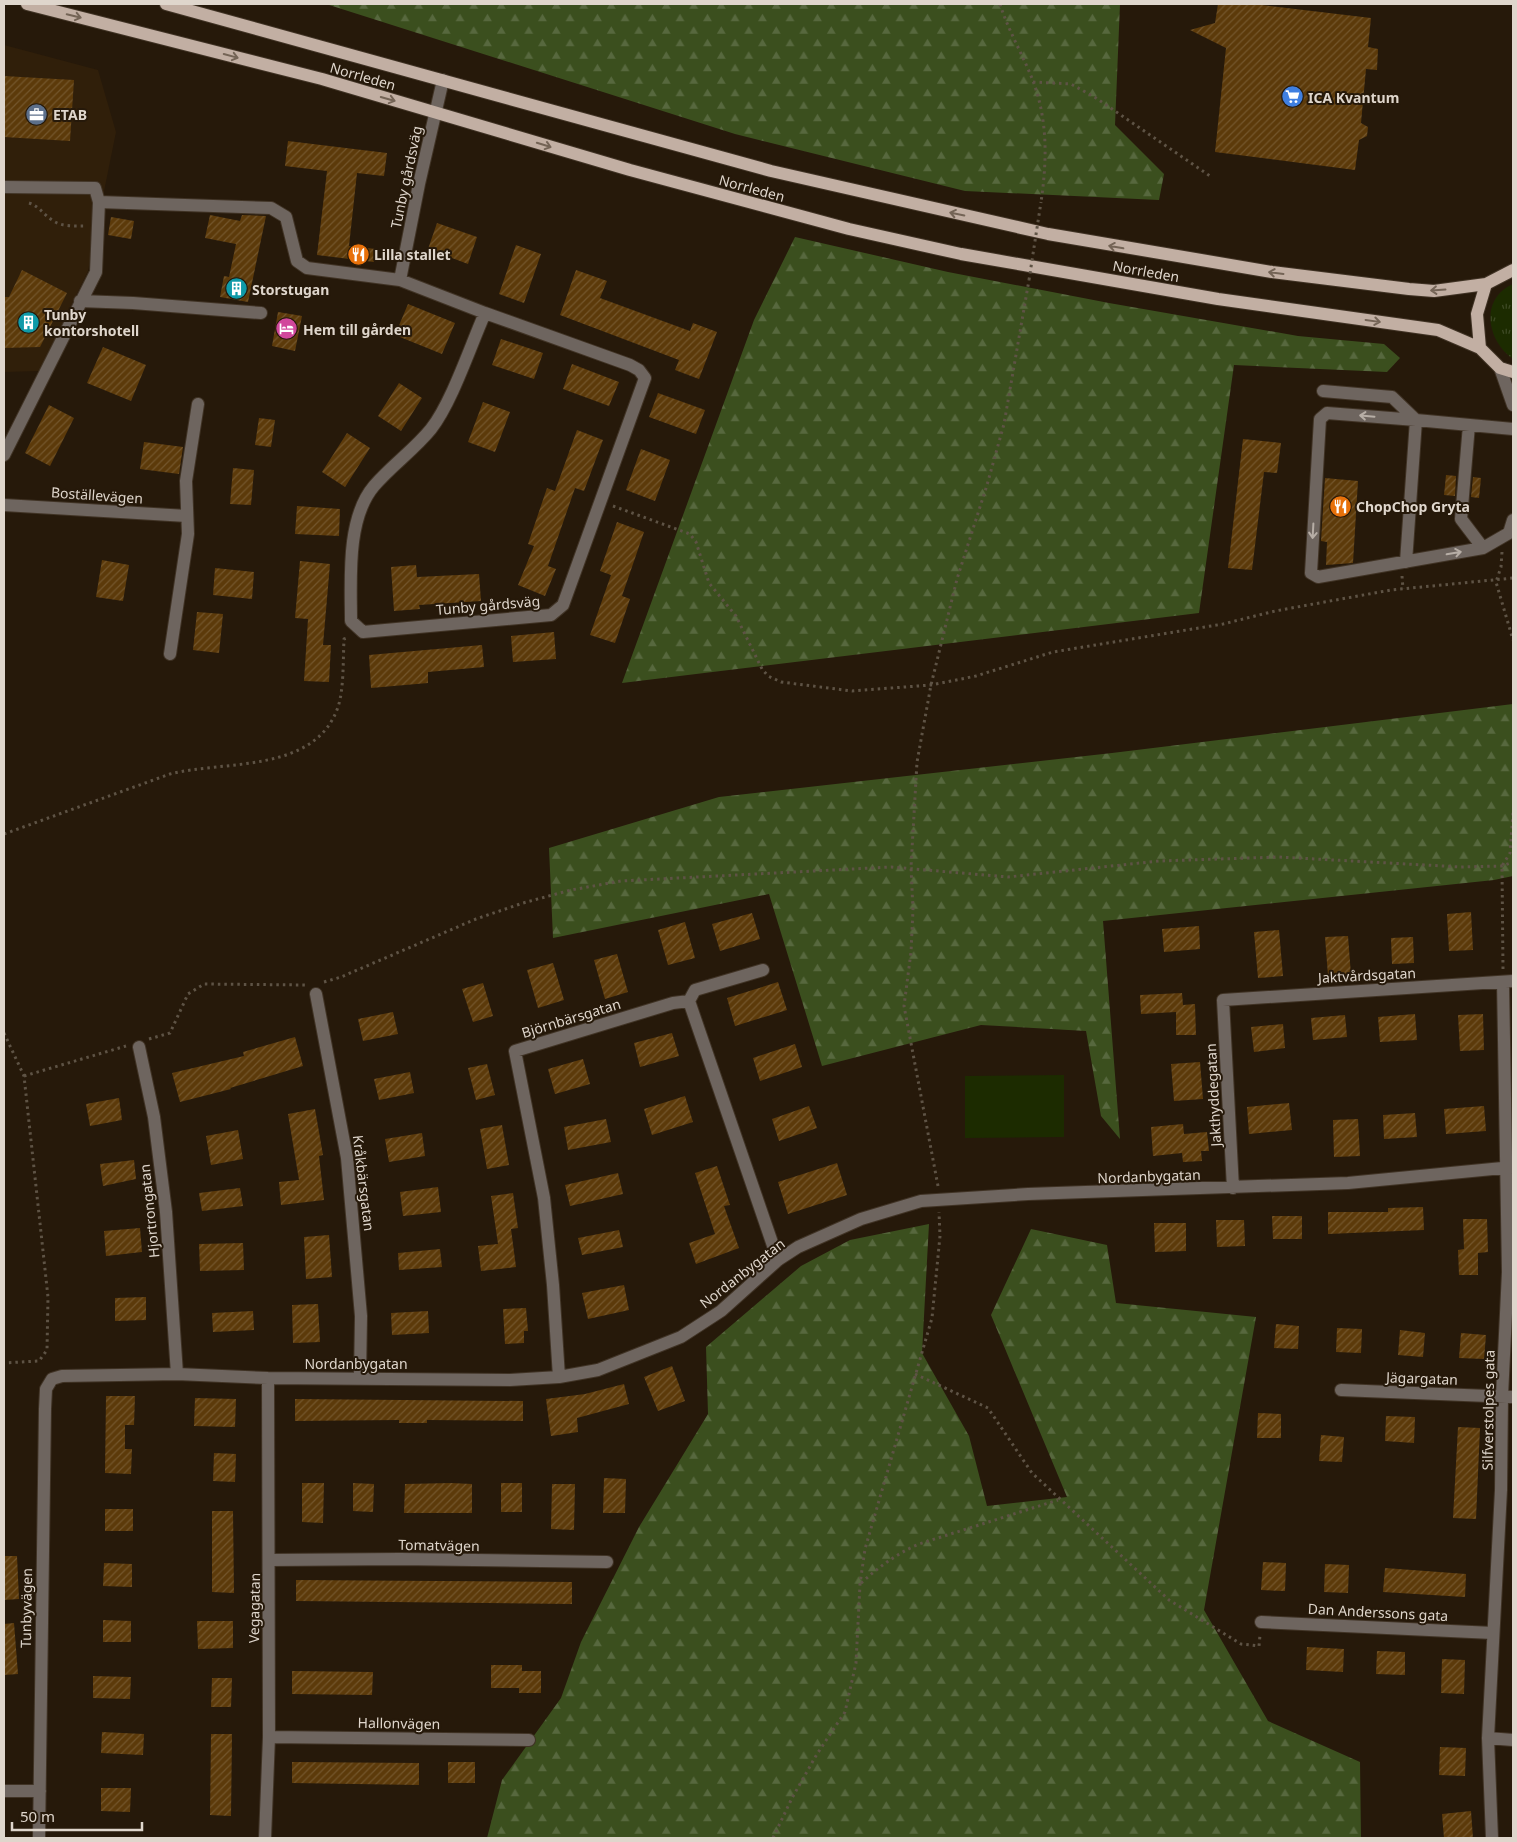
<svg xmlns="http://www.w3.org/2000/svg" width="1517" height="1842" viewBox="0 0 1517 1842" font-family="'Noto Sans',sans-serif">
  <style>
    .built { fill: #301f0a }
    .grass { fill: url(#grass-tufts) }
    .forest { fill: url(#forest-firs) }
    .garden { fill: #1c2b00 }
    .building { fill: url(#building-hatch) }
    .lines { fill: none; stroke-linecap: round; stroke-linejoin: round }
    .minor-casing { stroke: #403325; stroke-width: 14 }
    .major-casing { stroke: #403325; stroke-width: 14 }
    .path { stroke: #5e5345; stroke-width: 3; stroke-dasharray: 2.5 4; stroke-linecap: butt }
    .minor { stroke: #6e655f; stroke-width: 12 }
    .major { stroke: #c2afa3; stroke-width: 12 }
    .path-bridge { stroke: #5e5345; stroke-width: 3; stroke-dasharray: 2.5 4; stroke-linecap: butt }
    .oneway { stroke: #746456 }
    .oneway2 { stroke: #b7aea6 }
    .labels { text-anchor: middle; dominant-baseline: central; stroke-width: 4; stroke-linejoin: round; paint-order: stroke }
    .street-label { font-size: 14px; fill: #dfd6cc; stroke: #26190a }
    .poi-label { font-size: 14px; font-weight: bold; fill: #dfd6cc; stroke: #26190a; text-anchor: start }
  </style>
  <defs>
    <pattern id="grass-tufts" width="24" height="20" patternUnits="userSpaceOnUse" patternTransform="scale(1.25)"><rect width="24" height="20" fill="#1c2b00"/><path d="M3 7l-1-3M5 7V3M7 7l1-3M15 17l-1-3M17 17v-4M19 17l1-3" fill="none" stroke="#3d4924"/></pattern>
    <pattern id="forest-firs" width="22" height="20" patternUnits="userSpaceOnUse" patternTransform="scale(1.25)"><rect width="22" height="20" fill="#3b4f1e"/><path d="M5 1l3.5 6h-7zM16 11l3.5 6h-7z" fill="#57683e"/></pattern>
    <pattern id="building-hatch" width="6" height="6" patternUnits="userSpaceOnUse" patternTransform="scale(1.25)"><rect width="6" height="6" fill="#5c3a0a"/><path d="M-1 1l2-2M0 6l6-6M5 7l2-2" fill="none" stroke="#73562c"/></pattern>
  </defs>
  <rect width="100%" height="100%" fill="#26190a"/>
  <path class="built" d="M4,45L98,70L116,132L88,271L39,371L4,372Z"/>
  <path class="grass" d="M1513,284V359C1487,341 1479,299 1513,284Z"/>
  <path class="forest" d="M326,4H1120L1115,125L1164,174L1159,200L965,191L735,134Z
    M795,237L948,272L1109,303L1298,336L1384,344L1400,358L1387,372L1234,365L1199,613L622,683L754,320Z
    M1513,704V876L1494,880L1103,921L1120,1139L1101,1116L1086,1031L981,1025L822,1066L769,894L553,938L549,848L719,797L1112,753Z
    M929,1224L922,1353L969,1436L987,1506L1067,1497L991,1315L1031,1229L1107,1245L1116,1303L1256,1317L1204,1610L1268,1721L1360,1762L1361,1838H487L502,1780L561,1698L581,1642L639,1527L708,1414L706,1347L801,1266L850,1240Z"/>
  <path class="garden" d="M1064,1075V1137L965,1138V1076Z"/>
  <path class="building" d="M1218,4H1253L1371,18L1368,47L1378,49L1377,70L1366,69L1361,123L1368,127L1367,136L1359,140L1355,170L1215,152L1226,48L1190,30L1215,23Z
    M4,76L74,80L70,141L4,137Z
    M288,141L387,153L384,176L357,173L349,246L376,249L374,262L317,255L327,171L285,166Z
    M210,215L240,221L242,215L266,216L248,302L220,297L224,276L229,277L236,244L205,238Z
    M111,217L134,221L131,239L108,235Z
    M437,223L477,237L468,264L428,249Z
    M516,245L541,254L524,303L499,294Z
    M22,270L67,293L40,347L4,348V297H9Z
    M576,270L607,281L600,298L690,331L693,323L717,332L699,379L675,370L679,360L560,315Z
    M408,304L455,323L442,354L395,335Z
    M278,312L302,316L295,351L272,346Z
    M501,339L543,353L534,379L492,365Z
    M103,347L146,365L131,401L87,383Z
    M572,364L619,382L609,406L563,389Z
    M399,383L422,398L401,431L378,416Z
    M658,393L705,410L696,434L649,417Z
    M483,402L510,412L495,452L468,442Z
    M49,405L74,418L50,466L25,453Z
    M259,418L275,420L271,447L255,445Z
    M577,430L603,440L584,491L575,488L548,566L556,569L545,596L518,585L534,546L528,544L547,488L555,491Z
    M347,433L370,448L345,487L322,472Z
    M1243,439L1281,443L1277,473L1264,472L1252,570L1228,568Z
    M144,442L183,447L179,474L140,469Z
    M641,449L670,460L655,501L626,490Z
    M233,468L254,470L251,505L230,504Z
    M1446,475L1456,476L1455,496L1444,495Z
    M1473,477L1481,478L1479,498L1471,497Z
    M1325,478L1358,481L1353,563L1326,565L1327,542L1321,541Z
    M297,506L340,509L339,536L295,534Z
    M617,522L644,532L622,596L630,599L615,643L590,635L611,575L600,571Z
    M102,560L129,565L123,601L96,597Z
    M300,561L330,564L323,645H331L329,682L304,681L308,619L295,618Z
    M416,565L417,577L479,574L481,601L419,605L420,609L394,611L391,567Z
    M215,568L254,572L252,599L213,595Z
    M197,612L223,614L219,653L193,650Z
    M554,632L556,659L513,662L511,636Z
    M482,645L484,667L428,672V683L371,688L369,655Z
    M1471,912L1473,950L1449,951L1447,914Z
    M752,913L760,939L720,951L712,924Z
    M685,922L695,958L668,965L658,930Z
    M1199,926L1200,949L1164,952L1162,929Z
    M1279,930L1283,976L1258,978L1254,932Z
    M1348,936L1351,975L1328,976L1325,937Z
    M1413,937L1414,963L1392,964L1391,938Z
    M617,954L628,992L605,999L594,960Z
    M553,963L564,1000L538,1008L527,970Z
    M778,982L787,1010L735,1026L727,998Z
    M483,983L493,1016L473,1022L462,989Z
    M1182,993L1183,1005L1195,1004L1196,1035H1176V1012L1141,1014L1140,995Z
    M393,1012L398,1034L363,1041L358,1019Z
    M1415,1014L1417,1040L1380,1042L1378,1017Z
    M1483,1014L1484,1050L1460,1051L1458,1015Z
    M1345,1015L1347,1037L1313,1040L1311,1018Z
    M1283,1024L1285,1048L1254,1052L1251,1027Z
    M672,1033L679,1056L640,1067L634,1043Z
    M295,1037L303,1066L230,1088L231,1089L180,1102L172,1073L244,1056L243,1052Z
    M795,1044L802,1067L760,1081L753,1058Z
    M583,1059L590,1084L555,1094L548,1069Z
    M1200,1062L1203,1099L1174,1101L1171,1064Z
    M487,1064L495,1095L476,1100L468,1068Z
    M410,1072L414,1093L379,1100L374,1079Z
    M685,1096L693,1122L652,1135L644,1109Z
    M119,1098L122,1120L90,1126L86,1104Z
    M1289,1103L1292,1130L1249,1134L1247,1107Z
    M809,1106L817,1128L779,1141L772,1119Z
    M1484,1106L1486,1131L1446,1134L1444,1109Z
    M315,1109L323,1155L319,1156L324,1200L281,1205L279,1182L299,1180L288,1114Z
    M1415,1113L1417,1137L1384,1139L1383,1115Z
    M606,1119L611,1142L568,1150L564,1127Z
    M1358,1119L1360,1156L1334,1157L1333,1120Z
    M1183,1124L1184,1134L1207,1132L1209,1151H1201L1202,1161L1183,1162L1182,1153L1153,1156L1151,1127Z
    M502,1125L509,1165L487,1169L480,1129Z
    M238,1130L243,1159L211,1165L206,1136Z
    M422,1133L425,1156L389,1162L385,1139Z
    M134,1160L136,1179L103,1186L100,1164Z
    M837,1163L847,1195L788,1214L778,1182Z
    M717,1166L730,1205L724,1206L739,1248L696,1264L689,1243L715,1234L695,1173Z
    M618,1173L623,1194L570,1206L565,1185Z
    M438,1187L441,1212L403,1216L400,1192Z
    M240,1188L243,1206L202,1211L199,1193Z
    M513,1193L518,1228L511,1229L516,1267L481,1271L478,1246L498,1244L491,1196Z
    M1423,1207L1424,1230L1328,1234V1212H1388V1208Z
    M1272,1216H1302V1239H1273Z
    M1463,1219H1487L1488,1252L1478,1253V1275H1459L1458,1250L1464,1249Z
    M1216,1220H1244L1245,1246L1217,1247Z
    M1154,1223H1186V1251L1155,1252Z
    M140,1228L142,1252L106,1256L104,1231Z
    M619,1230L623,1247L582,1255L578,1238Z
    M329,1235L332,1277L306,1279L304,1237Z
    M243,1243L244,1270L200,1271L199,1244Z
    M440,1249L442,1267L399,1270L398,1253Z
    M624,1285L629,1310L588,1319L582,1293Z
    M146,1297V1320L115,1321V1298Z
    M318,1304L320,1342L293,1343L292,1305Z
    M526,1308L528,1331H524V1343L505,1344L503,1309Z
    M253,1311L254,1330L213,1332L212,1313Z
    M428,1311L429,1333L392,1335L391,1313Z
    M1276,1324L1299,1326L1298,1349L1274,1348Z
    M1337,1328L1362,1329L1361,1353L1336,1352Z
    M1400,1330L1425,1333L1423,1357L1398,1355Z
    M1461,1333L1486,1335L1484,1359L1459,1358Z
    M672,1366L685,1401L658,1411L644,1377Z
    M624,1384L629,1404L577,1418L578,1432L551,1436L546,1399L585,1394Z
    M106,1396H135L134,1425H125V1449H132L131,1474L105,1473Z
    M195,1398L236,1399L235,1427L194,1426Z
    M295,1399L523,1401V1421L427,1420V1423H399V1420L295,1421Z
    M1258,1413L1281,1414V1438H1257Z
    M1386,1416L1415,1417L1414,1443L1385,1441Z
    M1458,1427L1480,1428L1476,1519L1453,1518Z
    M1321,1435L1344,1437L1342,1462L1319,1461Z
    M214,1453L236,1454L235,1482L213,1481Z
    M604,1478L626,1479L625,1513H603Z
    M302,1483H324L323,1523L302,1522Z
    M353,1483L374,1484L373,1512L353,1511Z
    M451,1483L472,1484V1513H404L405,1484Z
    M501,1483H522V1512H501Z
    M552,1484H575L574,1530L551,1529Z
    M105,1509H133V1531H105Z
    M212,1511H233L234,1593L212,1592Z
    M4,1556H17L19,1599L4,1600Z
    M1263,1562L1286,1563L1285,1591L1261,1590Z
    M104,1563L132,1564V1587L103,1586Z
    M1325,1564L1349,1565L1348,1593L1324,1592Z
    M1385,1568L1466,1574L1465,1597L1383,1592Z
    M296,1580L572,1582V1604L296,1601Z
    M103,1620L131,1621V1642H103Z
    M197,1621H233V1648L198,1649Z
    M14,1623L18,1674L4,1675V1624Z
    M1307,1647L1344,1649L1343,1672L1306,1670Z
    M1377,1651L1405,1652V1675L1376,1674Z
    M1442,1659L1465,1660L1464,1694L1441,1693Z
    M491,1665H522V1671H541V1693H519V1688H491Z
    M292,1671L373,1672L372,1695L292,1694Z
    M93,1676L131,1677L130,1699L93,1698Z
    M212,1678H232L231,1707H211Z
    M102,1732L144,1734L143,1755L101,1753Z
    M211,1734H232L231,1816L210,1815Z
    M1440,1747L1466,1748L1465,1776L1439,1775Z
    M292,1762L419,1763V1785L292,1783Z
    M448,1762H475V1783H448Z
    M101,1788H131L130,1812L101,1811Z
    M1471,1811L1473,1838H1444L1442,1814Z"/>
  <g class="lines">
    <defs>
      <path id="minor" d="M4,187L95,188L99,202L96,272L4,455
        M99,202L271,208L286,217L297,261L307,268L400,280L485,313C470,347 452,402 431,429C414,450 392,465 374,486C346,519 351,581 351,621L363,632L551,615L563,605L645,378L639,370L630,365L485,313
        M400,280L419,184L443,80
        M80,301L133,303L261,313
        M1500,368L1513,405
        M1323,391L1392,397L1416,420L1513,429
        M1469,425L1461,519L1483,548
        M4,505L187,516
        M1406,562L1416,420L1327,413L1320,419L1311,573L1318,577L1483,548L1509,533L1513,520
        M170,654L188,534L186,481L198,404
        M316,994L347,1158L361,1316L360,1377
        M689,1001L695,990L763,970
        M139,1047L154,1117L166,1212L177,1374
        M1233,1188L1223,1000L1513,981
        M559,1377L553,1285L544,1198L515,1051L673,1003L689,1001L778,1260
        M1341,1390L1513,1397
        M270,1560L400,1559L607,1562
        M1261,1622L1493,1633
        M269,1737L529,1740
        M1488,1738L1513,1740
        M4,1791H40
        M39,1838L45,1409L46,1389L52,1379L62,1376L177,1374L268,1378L510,1380L559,1377L598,1370L681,1337L721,1311L778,1260L798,1247L861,1219L921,1201L1028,1194L1348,1183L1513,1167
        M265,1838L269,1737L268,1378
        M1492,1838L1488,1738L1501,1490L1502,1396L1508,1272L1503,982"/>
      <path id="major" d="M27,4L322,79L630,170L849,229L961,254L1218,299L1438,330L1480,348
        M166,4L771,171L1048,234L1272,272L1409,289L1434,291L1486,284
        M1513,270L1486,284L1477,314L1480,348L1500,368L1513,372"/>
    </defs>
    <use href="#minor" class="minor-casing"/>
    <use href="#major" class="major-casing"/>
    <path class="path" d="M1000,4C1008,30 1023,55 1033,81C1048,121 1047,161 1041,202
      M1033,82L1071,84L1096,98L1210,176
      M29,203C39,206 43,214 52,220C61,227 74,226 85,226
      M613,506L690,534L696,542L709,583L736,616L762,669L768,676L781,682L852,691L931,685L976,676L1053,652L1223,624L1275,611L1391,590L1513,578
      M1502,552L1501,567L1496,582L1513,640
      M1402,576L1403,589
      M4,834L170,774C224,760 315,774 338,707C344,689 343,659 344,639L349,637
      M1503,969L1502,866L1510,853L1513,812
      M324,982L341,977L476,919L523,903L571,890L621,881L891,867L1008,877L1159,861L1279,857L1461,867L1502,866L1513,862
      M4,1033L24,1076L48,1297L47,1350L39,1361L4,1363
      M149,1039L170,1033L188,994L204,984L305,985
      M24,1076L126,1046
      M938,1186L904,1006L911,952L913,910L911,867L917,762L931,685L957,579L987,485L1004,424L1029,280
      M915,1374L988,1408L1032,1473L1169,1600L1241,1644L1259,1646L1260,1635
      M861,1583C879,1567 896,1554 919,1544L1058,1500
      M773,1838L792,1798L817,1754L845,1712L856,1663L860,1584L865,1549L932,1318L940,1236L939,1212"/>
    <use href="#minor" class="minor"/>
    <use href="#major" class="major"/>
    <path class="path-bridge" d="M1029,280L1041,202"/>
  </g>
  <defs><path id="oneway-shaft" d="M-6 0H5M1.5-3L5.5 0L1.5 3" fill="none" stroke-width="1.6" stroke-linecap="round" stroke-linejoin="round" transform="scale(1.25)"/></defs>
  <g class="oneway">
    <use href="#oneway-shaft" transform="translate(74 16) rotate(14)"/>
    <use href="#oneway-shaft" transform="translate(231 56) rotate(15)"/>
    <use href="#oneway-shaft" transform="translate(388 99) rotate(16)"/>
    <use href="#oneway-shaft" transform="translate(544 145) rotate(17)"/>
    <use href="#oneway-shaft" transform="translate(957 214) rotate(-168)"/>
    <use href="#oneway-shaft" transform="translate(1116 247) rotate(-170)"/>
    <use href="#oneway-shaft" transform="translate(1276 273) rotate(-173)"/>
    <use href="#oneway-shaft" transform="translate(1438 290) rotate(176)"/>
    <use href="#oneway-shaft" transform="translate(1373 321) rotate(8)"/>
  </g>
  <g class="oneway2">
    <use href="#oneway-shaft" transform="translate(1367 416) rotate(-175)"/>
    <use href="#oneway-shaft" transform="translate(1313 531) rotate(93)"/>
    <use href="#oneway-shaft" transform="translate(1454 553) rotate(-10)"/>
  </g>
  <defs>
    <symbol id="supermarket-disc" viewBox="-11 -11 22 22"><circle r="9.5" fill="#3f7fe0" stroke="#26190a"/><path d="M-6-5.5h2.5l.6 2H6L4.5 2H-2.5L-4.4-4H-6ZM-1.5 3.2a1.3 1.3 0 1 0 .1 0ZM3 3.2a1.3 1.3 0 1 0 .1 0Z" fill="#fff"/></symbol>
    <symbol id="office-disc" viewBox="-11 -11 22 22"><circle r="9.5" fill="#5c6f8a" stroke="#26190a"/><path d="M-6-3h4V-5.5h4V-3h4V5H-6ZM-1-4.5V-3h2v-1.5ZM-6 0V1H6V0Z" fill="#fff"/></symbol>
    <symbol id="restaurant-disc" viewBox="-11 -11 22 22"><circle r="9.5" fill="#e8710a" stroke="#26190a"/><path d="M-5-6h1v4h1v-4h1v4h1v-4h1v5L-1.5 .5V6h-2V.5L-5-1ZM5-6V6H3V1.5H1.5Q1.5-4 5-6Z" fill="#fff"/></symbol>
    <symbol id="building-disc" viewBox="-11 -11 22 22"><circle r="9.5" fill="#0f9aa8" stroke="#26190a"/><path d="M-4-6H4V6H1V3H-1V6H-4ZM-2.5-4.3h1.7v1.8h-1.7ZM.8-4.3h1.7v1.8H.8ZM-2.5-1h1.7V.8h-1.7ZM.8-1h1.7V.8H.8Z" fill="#fff"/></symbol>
    <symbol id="hotel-disc" viewBox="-11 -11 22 22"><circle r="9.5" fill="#d1479c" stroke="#26190a"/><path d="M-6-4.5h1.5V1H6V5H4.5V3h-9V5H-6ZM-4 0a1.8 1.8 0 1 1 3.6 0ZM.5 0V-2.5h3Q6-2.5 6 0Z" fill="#fff"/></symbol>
  </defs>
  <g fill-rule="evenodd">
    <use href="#supermarket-disc" x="1280" y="84" width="25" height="25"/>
    <use href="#office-disc" x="24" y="102" width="25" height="25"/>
    <use href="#restaurant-disc" x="346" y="242" width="25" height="25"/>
    <use href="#building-disc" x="224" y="276" width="25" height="25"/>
    <use href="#building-disc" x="16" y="310" width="25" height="25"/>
    <use href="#hotel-disc" x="274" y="316" width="25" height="25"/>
    <use href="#restaurant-disc" x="1328" y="494" width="25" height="25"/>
  </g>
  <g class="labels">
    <g class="street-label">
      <text transform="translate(363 76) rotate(16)">Norrleden</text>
      <text transform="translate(406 177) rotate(-78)">Tunby gårdsväg</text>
      <text transform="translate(752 188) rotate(15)">Norrleden</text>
      <text transform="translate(1146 271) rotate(10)">Norrleden</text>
      <text transform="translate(97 495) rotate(4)">Boställevägen</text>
      <text transform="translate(488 605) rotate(-5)">Tunby gårdsväg</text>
      <text transform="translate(1367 975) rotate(-3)">Jaktvårdsgatan</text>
      <text transform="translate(571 1018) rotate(-17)">Björnbärsgatan</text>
      <text transform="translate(1213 1095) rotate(-93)">Jakthyddegatan</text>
      <text transform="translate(1149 1176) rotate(-2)">Nordanbygatan</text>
      <text transform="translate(364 1183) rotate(83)">Kråkbärsgatan</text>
      <text transform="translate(149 1211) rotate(-96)">Hjortrongatan</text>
      <text transform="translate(742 1273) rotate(-38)">Nordanbygatan</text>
      <text x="356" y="1363">Nordanbygatan</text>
      <text transform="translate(1422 1378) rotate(2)">Jägargatan</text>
      <text transform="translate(1488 1410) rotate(-89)">Silfverstolpes gata</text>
      <text transform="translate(439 1545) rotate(1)">Tomatvägen</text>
      <text transform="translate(26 1608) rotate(-89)">Tunbyvägen</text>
      <text transform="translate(254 1608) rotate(-89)">Vegagatan</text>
      <text transform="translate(1378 1612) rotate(3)">Dan Anderssons gata</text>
      <text transform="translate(399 1723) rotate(1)">Hallonvägen</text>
    </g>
    <g class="poi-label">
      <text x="1308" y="97">ICA Kvantum</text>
      <text x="53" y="114">ETAB</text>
      <text x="374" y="254">Lilla stallet</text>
      <text x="252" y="289">Storstugan</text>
      <text x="44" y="314">Tunby<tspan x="44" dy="16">kontorshotell</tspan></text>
      <text x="303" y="329">Hem till gården</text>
      <text x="1356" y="506">ChopChop Gryta</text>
    </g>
  </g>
  <rect width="1517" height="1842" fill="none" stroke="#dfd6cc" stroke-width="10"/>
  <path d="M12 1822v8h130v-8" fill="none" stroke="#dfd6cc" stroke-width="2.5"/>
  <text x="20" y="1822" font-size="15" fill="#dfd6cc" stroke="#26190a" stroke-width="4" paint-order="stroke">50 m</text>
</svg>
